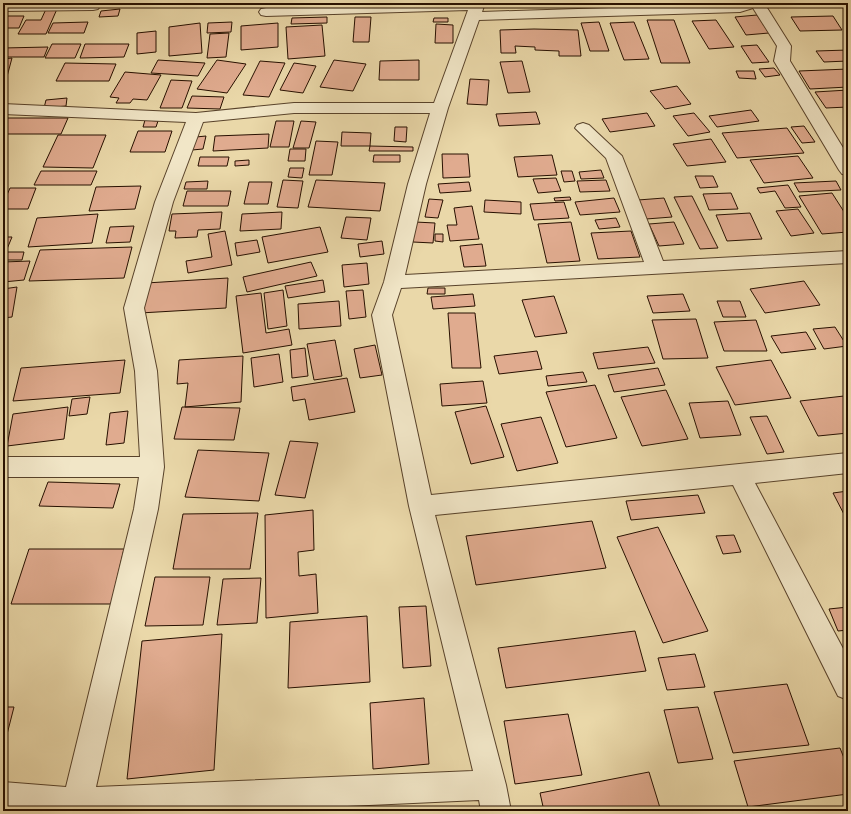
<svg xmlns="http://www.w3.org/2000/svg" width="851" height="814" viewBox="0 0 851 814" font-family="'EB Garamond',serif">
  <style>
    .building { fill: #e0ab8f; stroke: #271000 }
    .lines { fill: none; stroke-linecap: round; stroke-linejoin: round }
    .minor-casing { stroke: #58422a; stroke-width: 2 }
    .minor { fill: #f1e6c7; fill-rule: evenodd }
  </style>
  <rect width="100%" height="100%" fill="#ead8a9"/>
  <filter id="stains"><feTurbulence type="fractalNoise" baseFrequency=".005" numOctaves="4"/><feColorMatrix values="0 0 0 0 .2 0 0 0 0 .09 0 0 0 0 .02 0 0 0 .5 -.17"/></filter>
  <radialGradient id="worn" r=".72"><stop offset=".6" stop-color="#630" stop-opacity="0"/><stop offset="1" stop-color="#630" stop-opacity=".3"/></radialGradient>
  <path class="building" d="M107,3H123L121,7H106Z
    M46,9H57L46,34H18L26,20H41Z
    M120,9L118,16L99,17L101,11Z
    M757,15L769,33L746,35L735,17Z
    M3,16H24L19,28H3Z
    M833,16L842,30L800,31L791,17Z
    M327,17V23L291,24L292,18Z
    M355,17H371L369,42H353Z
    M434,18H448V22H433Z
    M647,20H674L690,63H661Z
    M716,20L734,47L709,49L692,21Z
    M88,22L84,33H48L53,23Z
    M232,22L231,32L207,33L208,23Z
    M599,22L609,51H590L581,23Z
    M634,22L649,59L624,60L610,23Z
    M200,23L202,53L169,56V27Z
    M278,23V47L241,50V26Z
    M436,24L453,25V43H435Z
    M322,25L325,56L288,59L286,27Z
    M534,29L578,30L581,56H559V51L535,50V47L515,46L516,53H501L500,30Z
    M156,31V52L137,54V33Z
    M229,33L226,57L207,58L210,34Z
    M52,44H81L75,58H45Z
    M85,44H129L124,57L80,58Z
    M757,45L769,62L752,63L741,46Z
    M48,47L44,57H3V48Z
    M848,50V61L824,62L816,51Z
    M12,58L5,84H3V59Z
    M158,60L205,63L198,76L151,73Z
    M217,60L246,64L227,93L197,89Z
    M334,60L366,64L353,91L320,87Z
    M419,60V80H379L380,61Z
    M260,61L285,63L269,97L243,95Z
    M522,61L530,92L508,93L500,62Z
    M65,63L116,64L109,81H56Z
    M294,63L316,66L303,93L280,90Z
    M774,68L780,75L765,77L759,69Z
    M848,69V87L810,89L799,71Z
    M736,71H754L756,79L739,78Z
    M125,72L161,75L147,100L133,99L130,103H116L119,98L110,97Z
    M470,79L489,80L487,105L467,104Z
    M171,80L192,81L182,108H160Z
    M677,86L691,104L665,109L650,91Z
    M848,90V107L826,108L815,92Z
    M192,96L224,97L220,109L187,108Z
    M67,98L66,106L44,108L46,100Z
    M751,110L759,121L717,127L709,116Z
    M536,112L540,124L499,126L496,114Z
    M647,113L655,126L610,132L602,119Z
    M694,113L710,132L688,136L673,116Z
    M3,118H68L61,134H3Z
    M145,120L158,121L156,127H143Z
    M276,121H294L289,147H270Z
    M301,121L316,122L309,148H293Z
    M804,126L815,142L802,143L791,127Z
    M395,127H407L406,142L394,141Z
    M787,128L804,153L737,158L722,133Z
    M138,131H172L165,152H130Z
    M342,132L371,133L370,146H341Z
    M269,134L268,148L213,151L215,136Z
    M58,135H106L93,168L43,167Z
    M206,136L203,149L192,150L196,137Z
    M711,139L726,162L687,166L673,144Z
    M316,141L338,142L332,175H309Z
    M370,146L413,147V151H369Z
    M290,149H306L305,161H288Z
    M442,154H468L470,177L443,178Z
    M374,155H400V162H373Z
    M552,155L557,175L518,177L514,157Z
    M798,156L813,178L764,183L750,160Z
    M200,157H229L227,166H198Z
    M249,160V165L235,166V161Z
    M290,168H304L302,178L288,177Z
    M601,170L604,178L581,179L579,172Z
    M41,171H97L91,185H34Z
    M561,171H572L575,181L564,182Z
    M695,176H713L718,187L700,188Z
    M556,178L561,191L538,193L533,179Z
    M283,180L303,181L298,208L277,207Z
    M316,180L385,183L380,211L308,207Z
    M606,180L610,191L580,192L577,181Z
    M208,181L207,189H184L186,182Z
    M836,181L841,190L799,192L794,183Z
    M249,182H272L268,204H244Z
    M469,182L471,191L440,193L438,184Z
    M788,185L801,207L785,208L775,191L760,193L757,188Z
    M141,186L135,209L89,211L96,187Z
    M10,188H36L28,209H3V204Z
    M187,191H231L228,206H183Z
    M731,193L738,209L709,210L703,194Z
    M832,193L848,218V232L822,234L799,196Z
    M692,196L718,248L700,249L674,197Z
    M570,197L571,200L555,201L554,198Z
    M614,198L620,212L580,215L575,202Z
    M664,198L672,217L646,219L638,200Z
    M429,199L443,200L438,218L425,217Z
    M485,200L521,202V214L484,212Z
    M564,202L569,218L534,220L530,204Z
    M472,206L479,239L450,241L447,225H457L454,208Z
    M798,209L814,233L791,236L776,211Z
    M222,212L220,229L198,230L197,237L175,238L176,231H169L172,214Z
    M282,212L281,229L240,231L242,214Z
    M750,213L762,239L727,241L716,215Z
    M98,214L92,243L28,247L37,218Z
    M346,217L371,218L367,240L341,238Z
    M616,218L620,227L599,229L595,220Z
    M415,222L435,223L433,243L413,242Z
    M571,222L580,261L547,263L538,224Z
    M674,222L684,244L659,246L649,224Z
    M134,226L130,242L106,243L110,227Z
    M320,227L328,252L268,263L262,237Z
    M225,231L232,265L188,273L186,261L212,257L208,234Z
    M631,231L640,257L598,259L591,233Z
    M435,234H443V242L435,241Z
    M3,237H12L7,249H3Z
    M257,240L260,252L237,256L235,243Z
    M382,241L384,254L360,257L358,244Z
    M482,244L486,266L464,267L460,246Z
    M132,247L124,278L29,281L40,250Z
    M3,252H24L22,260H3Z
    M30,261L24,280L3,282V262Z
    M311,262L317,276L247,292L243,277Z
    M367,263L369,284L344,287L342,265Z
    M228,278L226,308L140,313L146,283Z
    M323,280L325,292L288,298L285,286Z
    M804,281L820,305L765,313L750,289Z
    M17,287L12,317L3,318V289Z
    M428,288H445V294H427Z
    M283,290L287,326L268,329L264,293Z
    M363,290L366,317L349,319L346,291Z
    M261,293L266,333L289,329L292,345L243,353L236,296Z
    M473,294L475,306L433,309L431,297Z
    M683,294L690,311L653,313L647,296Z
    M554,296L567,333L535,337L522,300Z
    M339,301L341,326L299,329L298,304Z
    M717,301H740L746,317H723Z
    M448,313H475L481,368H452Z
    M696,319L708,358L663,359L652,320Z
    M756,320L767,351H724L714,322Z
    M835,327L847,346L824,349L813,329Z
    M806,332L816,349L781,353L771,336Z
    M335,340L342,376L314,380L307,344Z
    M375,345L382,375L360,378L354,349Z
    M648,347L655,363L598,369L593,353Z
    M305,348L308,376L292,378L290,350Z
    M537,351L542,369L499,374L494,356Z
    M279,354L283,382L254,387L251,358Z
    M243,356L241,402L185,407L188,383L177,384L179,360Z
    M125,360L120,393L13,401L21,368Z
    M771,360L791,398L735,405L716,367Z
    M658,368L665,385L614,392L608,375Z
    M583,372L587,382L548,386L546,376Z
    M347,378L355,412L309,420L305,399L293,401L291,387Z
    M483,381L487,403L442,406L440,384Z
    M595,385L617,438L566,447L546,392Z
    M666,390L688,439L642,446L621,397Z
    M844,396L848,402V433L818,436L800,401Z
    M90,397L87,414L69,416L72,399Z
    M728,401L741,435L700,438L689,403Z
    M486,406L504,457L471,464L455,412Z
    M68,407L64,439L7,446L13,414Z
    M182,407L240,408L234,440L174,439Z
    M128,411L124,443L106,445L110,413Z
    M767,416L784,452L767,454L750,417Z
    M541,417L558,463L517,471L501,424Z
    M290,441L318,443L305,498L275,495Z
    M198,450L269,453L259,501L185,497Z
    M48,482L120,484L113,508L39,506Z
    M848,491V522L833,493Z
    M698,495L705,513L631,520L626,501Z
    M313,510L314,550L298,552L299,576L316,574L318,613L266,618L265,515Z
    M258,513L250,569H173L183,514Z
    M592,521L606,568L476,585L466,536Z
    M658,527L708,631L663,643L617,537Z
    M734,535L741,552L723,554L716,536Z
    M29,549H124L111,604H11Z
    M155,577H210L203,625L145,626Z
    M261,578L257,623L217,625L223,579Z
    M426,606L431,666L403,668L399,607Z
    M848,607V630L838,631L829,609Z
    M367,616L370,682L288,688L290,622Z
    M635,631L646,671L506,688L498,648Z
    M222,634L214,770L127,779L142,641Z
    M695,654L705,687L667,690L658,658Z
    M787,684L809,745L733,753L714,692Z
    M424,698L429,764L373,769L370,703Z
    M3,707H14L3,750Z
    M698,707L713,759L678,763L664,710Z
    M568,714L582,775L515,784L504,721Z
    M840,748L848,768V794L748,807L734,761Z
    M649,772L661,811H544L540,793Z"/>
  <g class="lines">
    <defs>
      <path id="minor" d="M3,3H98L100,6L98,9L93,10L3,11Z
        M436,3H485L482,12L764,3L791,46L790,61L848,156V175L842,174L839,170L774,61L777,46L753,8L740,12L479,20L448,108L426,184L405,275L644,262L606,158L575,128L577,125L583,123L589,125L622,156L663,261L848,251V263L401,288L392,315L431,495L848,453V473L755,483L848,658V700L838,696L733,485L435,515L506,785L511,811H481L479,800L236,811H3V782L66,787L134,509L139,477H3V457H140L135,371L124,308L155,202L186,122L3,114V104L196,113L294,103H434L468,10L266,16L261,15L259,12L261,9L266,8ZM294,113H430L408,184L384,282L372,315L409,506L473,771L96,787L158,509L164,467L157,371L144,308L173,202L203,122Z"/>
    </defs>
    <use href="#minor" class="minor-casing"/>
    <use href="#minor" class="minor"/>
  </g>
  <rect width="851" height="814" fill="none" stroke="#ead8a9" stroke-width="16"/>
  <rect x="4" y="4" width="843" height="806" fill="none" stroke="#271000" stroke-width="2"/>
  <rect x="8" y="8" width="835" height="798" fill="none" stroke="#271000"/>
  <rect width="100%" height="100%" filter="url(#stains)"/>
  <rect width="100%" height="100%" fill="url(#worn)"/>
</svg>
